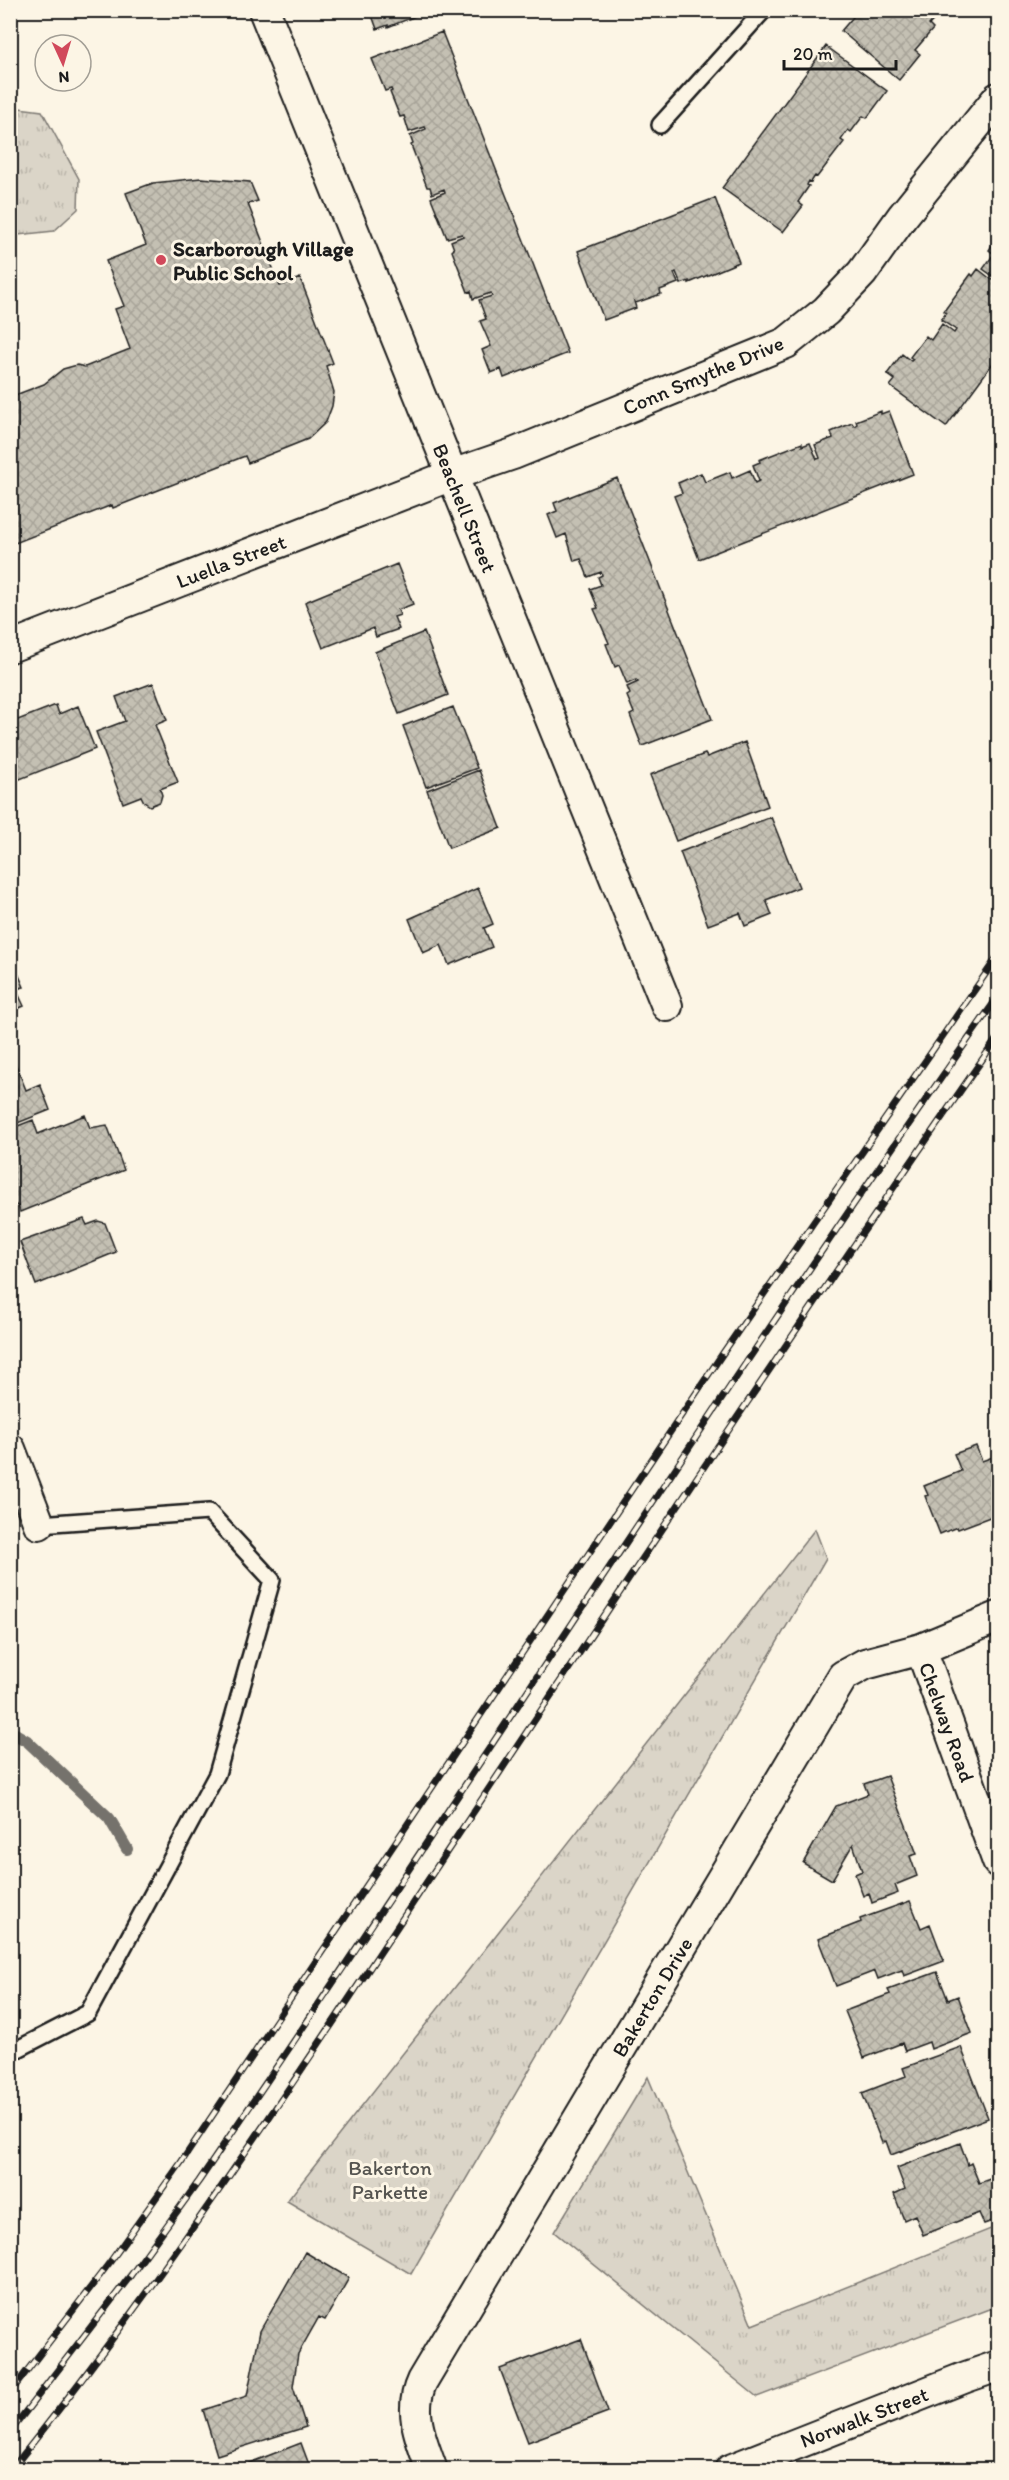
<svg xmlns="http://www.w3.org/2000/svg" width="1009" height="2480" viewBox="0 0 1009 2480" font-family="Itim,sans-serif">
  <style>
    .park { fill: url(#park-tufts); stroke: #7c7872; stroke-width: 1.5 }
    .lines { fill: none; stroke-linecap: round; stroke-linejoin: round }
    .stream { stroke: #75726c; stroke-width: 12 }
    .building { fill: url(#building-cross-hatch); stroke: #1c1c1c; stroke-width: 1.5 }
    .lane-casing { stroke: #1c1c1c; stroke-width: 20 }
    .street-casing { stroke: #1c1c1c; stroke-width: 34 }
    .lane { stroke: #fcf5e5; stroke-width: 15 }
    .street { stroke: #fcf5e5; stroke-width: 30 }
    .rail-casing { stroke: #1c1c1c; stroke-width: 7 }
    .rail { stroke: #fcf5e5; stroke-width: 4.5; stroke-dasharray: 14; stroke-linecap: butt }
    .poi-dot { fill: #d1495b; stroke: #fcf5e5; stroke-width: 2 }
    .labels { text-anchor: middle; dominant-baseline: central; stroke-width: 6; stroke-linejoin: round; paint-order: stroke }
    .poi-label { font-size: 21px; font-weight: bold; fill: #1c1c1c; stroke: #fcf5e5; text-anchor: start }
    .street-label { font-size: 21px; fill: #1c1c1c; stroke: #fcf5e5 }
    .park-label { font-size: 21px; fill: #555450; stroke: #fcf5e5 }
  </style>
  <defs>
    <pattern id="park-tufts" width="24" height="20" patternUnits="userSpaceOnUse" patternTransform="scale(1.5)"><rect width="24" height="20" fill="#dbd5c8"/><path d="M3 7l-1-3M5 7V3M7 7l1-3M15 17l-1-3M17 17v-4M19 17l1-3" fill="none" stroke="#bbb6ab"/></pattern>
    <pattern id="building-cross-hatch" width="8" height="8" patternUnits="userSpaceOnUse" patternTransform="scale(1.5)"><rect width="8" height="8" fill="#c4c0b3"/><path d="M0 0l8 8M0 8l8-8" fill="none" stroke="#a8a499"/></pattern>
  </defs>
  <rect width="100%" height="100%" fill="#fcf5e5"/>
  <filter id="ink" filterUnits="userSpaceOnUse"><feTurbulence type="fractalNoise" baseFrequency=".0167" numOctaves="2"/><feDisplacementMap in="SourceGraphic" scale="12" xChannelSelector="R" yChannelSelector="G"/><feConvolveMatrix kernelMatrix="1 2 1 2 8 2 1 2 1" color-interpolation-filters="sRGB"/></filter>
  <g filter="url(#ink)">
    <path class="park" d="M11,107L42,111L79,179L78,209L54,231L18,235L11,218Z
      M815,1529L826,1558L411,2274L287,2201Z
      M648,2077L752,2325L998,2226V2306L757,2397L554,2232Z"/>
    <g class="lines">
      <path class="stream" d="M10,1731L27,1741L109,1818L127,1849"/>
    </g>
    <path class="building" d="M370,10H431L388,27V25L377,29Z
      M859,10H942V11L929,25L933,29L915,50L920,54L899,80L841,31Z
      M442,32L568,353L504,378L501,369L491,373L482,350L491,346L480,321L486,319L479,300L492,296L491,293L473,299L471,291L468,292L452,251L454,249L451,241L463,236L462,234L447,238L431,198L445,192L444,189L432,194L430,187H427L411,145L413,144L410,136L426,129L425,127L409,132L404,116L400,117L390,92L392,91L391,89L385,91L372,59Z
      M826,46L887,91L867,118L863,116L851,132L848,130L841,140L844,142L817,177L815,176L811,182L809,181L807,185L809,186L798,202L803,206L783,232L722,188Z
      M201,178L250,182L258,201L248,204L280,286L300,278L333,363L326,366L334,392L332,406L326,422L308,439L248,463L245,456L113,508L112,505L10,545V397L44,384L63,369L77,365L85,367L130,349L115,309L124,306L106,261L146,245L126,193L153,183Z
      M715,198L739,262L689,283V281L681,284L676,272L674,273L678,283L660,290L661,294L636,303L634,301L636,308L604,320L578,251Z
      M998,236V352L994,358L996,359L946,427L890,386L895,380L887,374L902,354L911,361L913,359L910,357L926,336L931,340L942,324L954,333L956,330L941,320L946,313L944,311L971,274L973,276L978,269L992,280L994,277L983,269L994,254L989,250Z
      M881,411V414L889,411L913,474L699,559L674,496L682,493L678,483L701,473L705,482L730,472L732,478L750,470L755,483L759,481L753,465L760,462L759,460L802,443V446L810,443L817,459L820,458L815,445L833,438L831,432L852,423L854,426L857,424L856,421Z
      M617,478L712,719L642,746L630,715L634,713L627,696L630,694L627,687L638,682L636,680L627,684L619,665L615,667L606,644L609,643L594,609L598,608L590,589L601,585L598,577L602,575L601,572L588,577L581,559L574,561L566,534L557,538L548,515L557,511L554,503Z
      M397,564L413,604L398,610L400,615L394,617L399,629L376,637L373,628L323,648L305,602Z
      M424,632L448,695L399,714L375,652Z
      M153,683L167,720L155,725L178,782L160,789L162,795L160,802L150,806L144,802L141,796L123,803L96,732L125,721L116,697Z
      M56,705L59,714L78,706L95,749L10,783V723Z
      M453,707L477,768L426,787L403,726Z
      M745,742L768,806L676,841L650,775L705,754L707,757Z
      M479,770L501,828L449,848L427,790Z
      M771,817L799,887L766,900L772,915L745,926L740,913L708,925L680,852Z
      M478,888L493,924L484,928L492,947L449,965L441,945L423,953L409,919Z
      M10,955L24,987L16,989L24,1006L10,1012Z
      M10,1050L26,1090L40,1084L50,1110L10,1126Z
      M85,1115L90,1128L107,1125L124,1170L20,1212L18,1206L10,1203V1129L33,1120L38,1134Z
      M84,1219L87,1225L98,1221L105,1223L116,1252L36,1285L20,1242Z
      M976,1446L982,1461L998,1455V1514L958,1529L957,1527L940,1534L925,1496L928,1495L924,1486L961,1471L954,1454Z
      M887,1776L917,1854L910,1856L917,1876L895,1885L898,1893L872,1903L869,1893L863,1896L855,1874L862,1871L853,1844L832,1880L803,1863L836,1806L868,1794L864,1784Z
      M910,1901L921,1928L930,1924L944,1961L904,1976L902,1970L878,1979L875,1971L836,1986L818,1939L861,1922L860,1919Z
      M937,1972L948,2000L958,1996L972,2033L931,2049L929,2042L905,2051L902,2043L864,2058L845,2011L890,1994L888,1990Z
      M961,2047L988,2118L891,2155L886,2141L882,2143L862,2093L906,2076L903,2068Z
      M960,2143L968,2165L971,2163L979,2183L998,2176V2219L984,2224L979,2213L923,2235L915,2215L904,2220L894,2194L905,2189L897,2168Z
      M305,2252L349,2278L325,2320L319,2317L298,2354L293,2387L306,2427L217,2455L203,2410L247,2396L260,2331Z
      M581,2339L608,2412L528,2442L500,2369Z
      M301,2443L311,2470H231Z"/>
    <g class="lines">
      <defs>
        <path id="lane" d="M660,125L764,10
          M10,2053L88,2013L217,1774L272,1580L209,1512L39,1524"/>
        <path id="street" d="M264,10L667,1006
          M10,647L452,475L513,454L786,343L826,311L862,273L902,217L998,98
          M10,1449L39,1524
          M921,1649L998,1862
          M432,2470C421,2440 408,2411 422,2381L843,1676L865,1664L921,1649L998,1617
          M730,2470L966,2377L998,2366"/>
      </defs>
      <use href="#lane" class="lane-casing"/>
      <use href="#street" class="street-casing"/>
      <use href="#lane" class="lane"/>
      <use href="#street" class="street"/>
      <defs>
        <path id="rail" d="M10,2393L110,2262L180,2164L723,1353L998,956
          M10,2432L131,2275L199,2181C468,1788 723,1385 998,997
          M11,2470C176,2265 318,2045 464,1826C640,1562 816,1297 998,1037"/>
      </defs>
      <use href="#rail" class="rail-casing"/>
      <use href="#rail" class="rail"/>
    </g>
  </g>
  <circle class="poi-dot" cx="161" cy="260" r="6"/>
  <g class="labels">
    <g class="poi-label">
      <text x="173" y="248">Scarborough Village<tspan x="173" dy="24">Public School</tspan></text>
    </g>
    <g class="street-label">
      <text transform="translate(703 375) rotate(-23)">Conn Smythe Drive</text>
      <text transform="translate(465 508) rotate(68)">Beachell Street</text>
      <text transform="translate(231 561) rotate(-21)">Luella Street</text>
      <text transform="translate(947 1722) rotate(70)">Chelway Road</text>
      <text transform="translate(652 1997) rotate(-59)">Bakerton Drive</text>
      <text transform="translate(864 2417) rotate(-21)">Norwalk Street</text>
    </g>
    <g class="park-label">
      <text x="390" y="2167">Bakerton<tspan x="390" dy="24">Parkette</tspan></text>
    </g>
  </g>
  <rect width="1009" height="2480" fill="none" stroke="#fcf5e5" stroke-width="36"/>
  <rect x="18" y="18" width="973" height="2444" fill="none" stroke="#1c1c1c" stroke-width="2" filter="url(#ink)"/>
  <g transform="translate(63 63) rotate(176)"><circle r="28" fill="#fcf5e5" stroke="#a29e95" stroke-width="1.5"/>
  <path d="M0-4.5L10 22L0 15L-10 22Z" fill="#d1495b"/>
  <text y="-9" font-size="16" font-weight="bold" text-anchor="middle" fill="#1c1c1c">N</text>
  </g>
  <path d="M784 60v9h112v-9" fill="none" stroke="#1c1c1c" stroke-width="3"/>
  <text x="793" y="60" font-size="18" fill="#1c1c1c" stroke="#fcf5e5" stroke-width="4.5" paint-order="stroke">20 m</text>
</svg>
